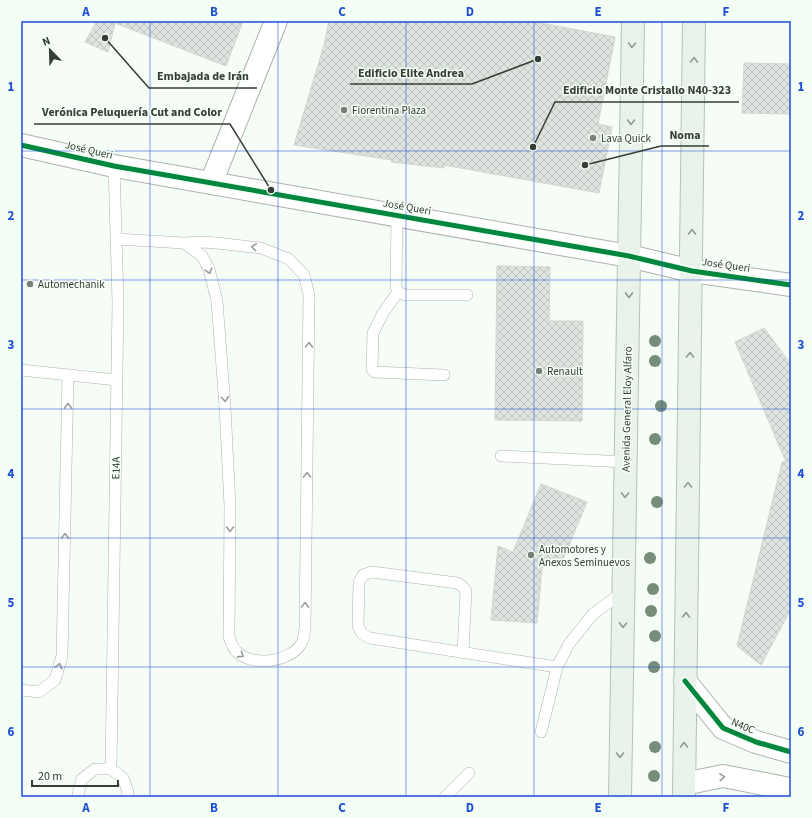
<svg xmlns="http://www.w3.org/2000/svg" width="812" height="818" viewBox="0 0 812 818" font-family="'Source Sans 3',sans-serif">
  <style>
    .building { fill: url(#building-cross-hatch); stroke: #d1d6d1 }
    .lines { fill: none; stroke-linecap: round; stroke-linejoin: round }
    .lane-casing { stroke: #adb2ad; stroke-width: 12 }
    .street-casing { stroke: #adb2ad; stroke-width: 24 }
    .primary-casing { stroke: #b2c3b4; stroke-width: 24 }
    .lane { stroke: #fefffe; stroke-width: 11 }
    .street { stroke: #fefffe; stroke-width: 22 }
    .primary { stroke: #eaf3eb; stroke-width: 22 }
    .cycleway-casing { stroke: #f3fff4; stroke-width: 8 }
    .cycleway { stroke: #00873e; stroke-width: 5 }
    .tree { fill: #758d79 }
    .oneway { stroke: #909890 }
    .oneway2 { stroke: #9a9e9a }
    .grid { fill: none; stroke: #1d4ed8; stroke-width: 1; stroke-opacity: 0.55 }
    .poi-dot { fill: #797f79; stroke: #f3fff4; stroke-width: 1.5 }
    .labels { text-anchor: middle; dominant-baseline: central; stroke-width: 3; stroke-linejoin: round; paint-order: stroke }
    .poi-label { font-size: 11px; fill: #363c36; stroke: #f3fff4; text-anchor: start }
    .street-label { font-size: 11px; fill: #363c36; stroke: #f3fff4 }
    .leader { fill: none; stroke: #363c36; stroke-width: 1.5 }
    .callout-dot { fill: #363c36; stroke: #f3fff4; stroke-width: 1.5 }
    .callout-label { font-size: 12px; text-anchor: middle; font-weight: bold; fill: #363c36; stroke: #f3fff4; stroke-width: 3; stroke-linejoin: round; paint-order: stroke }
    .neatline { fill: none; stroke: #1d4ed8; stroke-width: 1.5 }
    .grid-label { font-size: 13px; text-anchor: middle; font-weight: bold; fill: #1d4ed8 }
  </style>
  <defs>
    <pattern id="building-cross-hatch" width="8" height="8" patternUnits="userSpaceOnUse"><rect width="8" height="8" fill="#dee4df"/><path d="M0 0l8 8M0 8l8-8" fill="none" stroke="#bfc4c0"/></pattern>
  </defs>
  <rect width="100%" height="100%" fill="#f6fcf6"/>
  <path class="building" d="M97,21H243L226,66L115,23L108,52L85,42Z
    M329,21H530L615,37L598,124L612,127L599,193L444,165V168L391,162L392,160L294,145L324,45Z
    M744,63L791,64V114L742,113Z
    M497,266L550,267L549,321H583L582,421L495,420Z
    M764,328L791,364V609L761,665L737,646L782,462H786L735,342Z
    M541,484L587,502L563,560L543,558L537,623L491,620L498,546L513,552Z"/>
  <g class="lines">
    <defs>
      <path id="lane" d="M397,215L396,287L398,292L405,295H467
        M116,239L184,243L203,242L216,243L261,248L289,259L304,275L309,295L305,629C304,633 304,640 301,644C290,662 253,667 237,652C232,648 231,642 229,636L230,506L225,407L217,301L209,269L202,256L184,243
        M398,292L383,313L373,333L372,369L374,372L444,375
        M21,370L117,380
        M501,456L626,462
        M463,652L466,591L462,586L457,583L372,572L363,575L359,582L358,626L362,634L370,638L557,667
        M21,690L39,692L55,680L62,656L68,375
        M541,732L557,667L569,644L593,614L623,592
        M111,769L118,302L114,166
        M79,797L78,794L82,779L95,769H111L123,778L128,792L127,797
        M445,797L469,773"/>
      <path id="street" d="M21,145L114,166L629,256L692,271L791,285
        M211,183L276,21
        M685,681L723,728L756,742L791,752
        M684,784L723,776L785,788L791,791"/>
      <path id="primary" d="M620,797L633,21
        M684,797L694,21"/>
    </defs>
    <use href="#lane" class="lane-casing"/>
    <use href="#street" class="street-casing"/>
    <use href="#primary" class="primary-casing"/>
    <use href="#lane" class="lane"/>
    <use href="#street" class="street"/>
    <use href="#primary" class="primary"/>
    <defs>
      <path id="cycleway" d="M21,145L114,166L629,256L692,271L791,285
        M685,681L723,728L756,742L791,752"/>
    </defs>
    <use href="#cycleway" class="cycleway-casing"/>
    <use href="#cycleway" class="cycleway"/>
  </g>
  <g class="tree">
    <circle cx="655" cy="341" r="6"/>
    <circle cx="655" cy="361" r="6"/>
    <circle cx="661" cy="406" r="6"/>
    <circle cx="655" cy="439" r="6"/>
    <circle cx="657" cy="502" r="6"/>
    <circle cx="650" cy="558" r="6"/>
    <circle cx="653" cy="589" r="6"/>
    <circle cx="651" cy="611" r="6"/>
    <circle cx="655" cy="636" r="6"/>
    <circle cx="654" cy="667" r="6"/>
    <circle cx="655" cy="747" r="6"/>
    <circle cx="654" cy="776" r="6"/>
  </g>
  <defs><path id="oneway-chevron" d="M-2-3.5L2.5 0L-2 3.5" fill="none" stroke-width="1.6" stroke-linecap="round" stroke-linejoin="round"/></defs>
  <g class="oneway">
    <use href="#oneway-chevron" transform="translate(632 45) rotate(91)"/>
    <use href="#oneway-chevron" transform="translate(694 60) rotate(-89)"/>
    <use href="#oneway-chevron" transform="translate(631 122) rotate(91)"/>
    <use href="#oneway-chevron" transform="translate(692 232) rotate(-89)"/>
    <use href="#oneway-chevron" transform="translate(629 295) rotate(91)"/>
    <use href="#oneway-chevron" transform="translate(690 355) rotate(-89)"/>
    <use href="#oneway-chevron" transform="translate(688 485) rotate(-89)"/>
    <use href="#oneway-chevron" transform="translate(625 495) rotate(91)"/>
    <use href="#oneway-chevron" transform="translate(686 615) rotate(-89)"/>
    <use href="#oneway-chevron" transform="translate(623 625) rotate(91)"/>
    <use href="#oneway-chevron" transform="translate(684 745) rotate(-89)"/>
    <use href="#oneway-chevron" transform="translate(620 755) rotate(91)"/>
  </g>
  <g class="oneway2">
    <use href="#oneway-chevron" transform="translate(254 247) rotate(-173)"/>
    <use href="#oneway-chevron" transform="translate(209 271) rotate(71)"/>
    <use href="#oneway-chevron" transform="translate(309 345) rotate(-89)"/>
    <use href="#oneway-chevron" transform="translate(225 399) rotate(86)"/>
    <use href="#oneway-chevron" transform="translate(68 406) rotate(-89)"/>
    <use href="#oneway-chevron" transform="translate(307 475) rotate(-89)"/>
    <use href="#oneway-chevron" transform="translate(230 529) rotate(90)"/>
    <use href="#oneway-chevron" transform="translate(65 536) rotate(-89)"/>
    <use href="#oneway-chevron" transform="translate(305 605) rotate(-89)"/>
    <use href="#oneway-chevron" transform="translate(241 655) rotate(33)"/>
    <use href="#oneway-chevron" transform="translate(59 666) rotate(-75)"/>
    <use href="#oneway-chevron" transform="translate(722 777) rotate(-3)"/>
  </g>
  <path class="grid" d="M150,21V797M278,21V797M406,21V797M534,21V797M662,21V797M21,151H791M21,280H791M21,409H791M21,538H791M21,667H791"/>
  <g class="poi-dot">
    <circle cx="344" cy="110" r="4"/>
    <circle cx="593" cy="138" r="4"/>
    <circle cx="30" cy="284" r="4"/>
    <circle cx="539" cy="371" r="4"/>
    <circle cx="531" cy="555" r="4"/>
  </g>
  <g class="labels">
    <g class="poi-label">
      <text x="352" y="110">Fiorentina Plaza</text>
      <text x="601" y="138">Lava Quick</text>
      <text x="38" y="284">Automechanik</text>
      <text x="547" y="371">Renault</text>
      <text x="539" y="549">Automotores y<tspan x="539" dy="13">Anexos Seminuevos</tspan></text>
    </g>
    <g class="street-label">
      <text transform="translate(89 150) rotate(13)">José Queri</text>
      <text transform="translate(407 207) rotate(10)">José Queri</text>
      <text transform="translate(726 265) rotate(8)">José Queri</text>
      <text transform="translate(627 409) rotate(-89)">Avenida General Eloy Alfaro</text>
      <text transform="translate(116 468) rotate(-89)">E14A</text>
      <text transform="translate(743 726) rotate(23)">N40C</text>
    </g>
  </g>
  <path class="leader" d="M538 59L472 84H350M105 38L149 88H257M533 147L555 102H739M271 190L230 124H34M585 165L661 146H709"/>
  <g class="callout-dot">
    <circle cx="538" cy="59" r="4"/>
    <circle cx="105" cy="38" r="4"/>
    <circle cx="533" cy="147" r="4"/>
    <circle cx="271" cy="190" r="4"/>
    <circle cx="585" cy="165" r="4"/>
  </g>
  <g class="callout-label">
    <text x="411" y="77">Edificio Elite Andrea</text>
    <text x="203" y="80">Embajada de Irán</text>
    <text x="647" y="94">Edificio Monte Cristallo N40-323</text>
    <text x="132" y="116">Verónica Peluquería Cut and Color</text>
    <text x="685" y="139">Noma</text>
  </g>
  <rect width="812" height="818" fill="none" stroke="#f3fff4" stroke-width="44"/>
  <g transform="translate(50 50) rotate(337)" stroke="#f3fff4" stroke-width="3" paint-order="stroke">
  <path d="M0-3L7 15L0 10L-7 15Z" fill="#363c36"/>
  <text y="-6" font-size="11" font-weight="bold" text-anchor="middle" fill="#363c36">N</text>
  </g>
  <path d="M32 780v6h86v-6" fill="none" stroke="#363c36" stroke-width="2"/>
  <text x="38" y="780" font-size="12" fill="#363c36" stroke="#f3fff4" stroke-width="3" paint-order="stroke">20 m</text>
  <rect x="22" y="22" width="768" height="774" class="neatline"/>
  <g class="grid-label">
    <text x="86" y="16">A</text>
    <text x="214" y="16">B</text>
    <text x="342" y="16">C</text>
    <text x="470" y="16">D</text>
    <text x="598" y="16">E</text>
    <text x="726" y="16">F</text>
    <text x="11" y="91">1</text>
    <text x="801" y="91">1</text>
    <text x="11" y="220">2</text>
    <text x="801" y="220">2</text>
    <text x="11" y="349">3</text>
    <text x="801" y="349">3</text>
    <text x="11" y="478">4</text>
    <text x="801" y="478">4</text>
    <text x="11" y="607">5</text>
    <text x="801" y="607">5</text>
    <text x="11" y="736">6</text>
    <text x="801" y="736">6</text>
    <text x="86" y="812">A</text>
    <text x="214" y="812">B</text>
    <text x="342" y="812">C</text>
    <text x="470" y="812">D</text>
    <text x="598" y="812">E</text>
    <text x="726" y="812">F</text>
  </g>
</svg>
